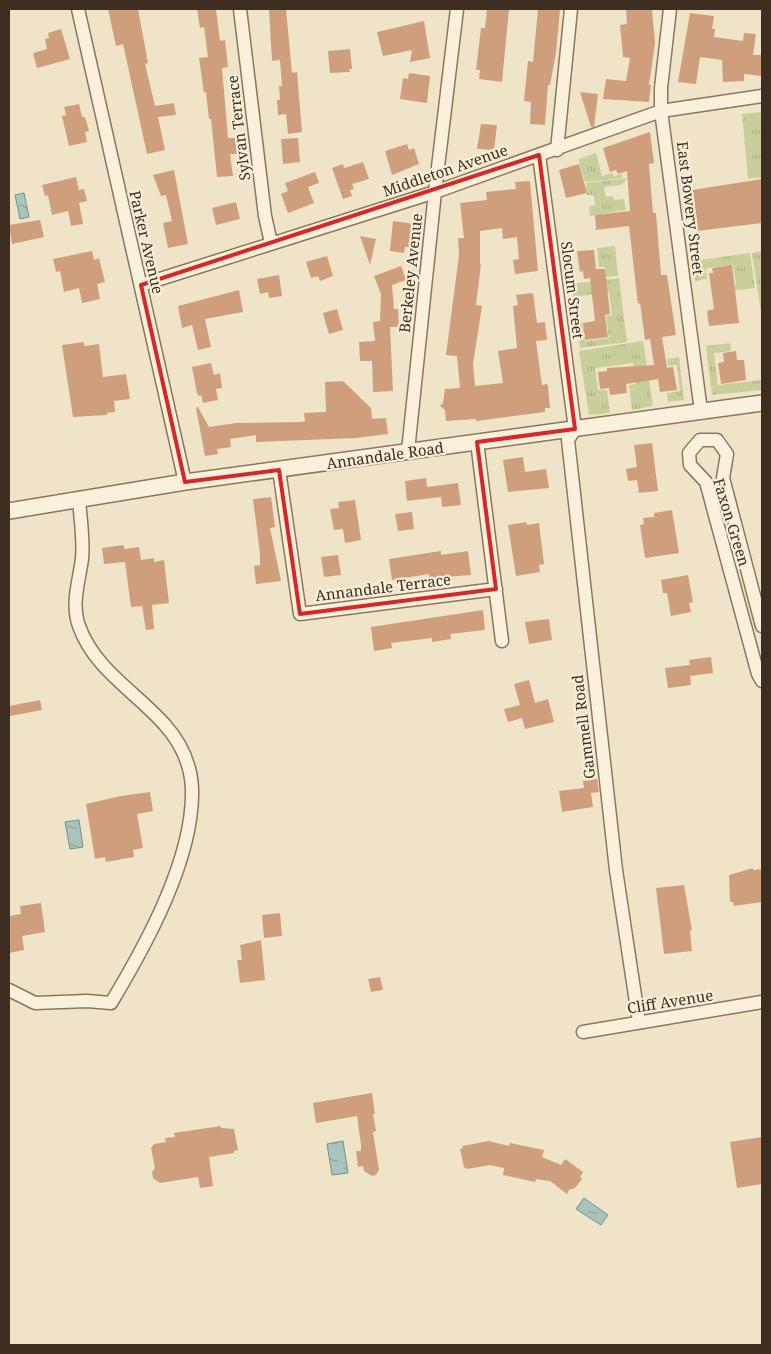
<svg xmlns="http://www.w3.org/2000/svg" width="771" height="1354" viewBox="0 0 771 1354" font-family="'Noto Serif',serif">
  <style>
    .grass { fill: url(#grass-tufts) }
    .water { fill: url(#water-ripples); stroke: #6f938a }
    .building { fill: #cf9f7d }
    .lines { fill: none; stroke-linecap: round; stroke-linejoin: round }
    .minor-casing { stroke: #8d765c; stroke-width: 15 }
    .tertiary-casing { stroke: #8d765c; stroke-width: 18 }
    .minor { stroke: #faf1dc; stroke-width: 12 }
    .tertiary { stroke: #faf1dc; stroke-width: 15 }
    .marked { fill: none; stroke: #d62828; stroke-width: 4; stroke-linejoin: round }
    .labels { text-anchor: middle; dominant-baseline: central; stroke-width: 4.5; stroke-linejoin: round; paint-order: stroke }
    .street-label { font-size: 15px; fill: #3d2e20; stroke: #f7eed8 }
  </style>
  <defs>
    <pattern id="grass-tufts" width="24" height="20" patternUnits="userSpaceOnUse" patternTransform="scale(1.25)"><rect width="24" height="20" fill="#c9cf9b"/><path d="M3 7l-1-3M5 7V3M7 7l1-3M15 17l-1-3M17 17v-4M19 17l1-3" fill="none" stroke="#aeb285"/></pattern>
    <pattern id="water-ripples" width="26" height="14" patternUnits="userSpaceOnUse" patternTransform="scale(1.25)"><rect width="26" height="14" fill="#a9c4bc"/><path d="M2 4q2-2 4 0t4 0M15 11q2-2 4 0t4 0" fill="none" stroke="#8ba098"/></pattern>
  </defs>
  <rect width="100%" height="100%" fill="#f0e4c8"/>
  <path class="grass" d="M762,112V177L748,179L742,114Z
    M596,153L602,176L612,173L614,176L622,174V178L585,182L578,159Z
    M628,178L621,185L604,187L606,197L613,196L614,200L624,199L626,210L590,216L589,206L595,205L594,195H587L586,183Z
    M615,246L618,276L606,277L605,267H599L597,248Z
    M762,251V319L752,253Z
    M750,253L755,288L713,293L712,289L736,285L733,265L706,268L707,279L695,281L693,261Z
    M619,278L627,342L580,348L577,321H582L585,341L609,338L606,316L612,315L609,292L573,297L572,284Z
    M643,341L653,406L632,410L629,385L636,384L633,363L595,368L598,390H607L610,413L589,415L579,351Z
    M730,343L731,351L714,353L718,385L762,380V390L712,395L706,346Z
    M679,357L684,400L668,402L667,393L680,391L677,365L668,366L667,359Z"/>
  <path class="water" d="M24,193L29,217L20,219L15,195Z
    M79,820L83,847L70,849L65,822Z
    M343,1141L348,1173L332,1175L327,1144Z
    M584,1198L608,1215L601,1225L576,1209Z"/>
  <path class="building" d="M108,9H138L148,63L145,64L155,106L174,103L176,115L158,117L165,150L147,154L123,44L116,46Z
    M197,9H216L220,41L225,40L228,67L222,68L228,138H235L237,154H230L233,176L217,177L211,119H209L206,92L204,93L199,58L208,57L204,27L200,28Z
    M269,9H286L292,73L297,72L302,132L288,134L286,114L278,115L277,100H280L279,86H282L280,60L272,61Z
    M487,9H509L502,82L479,79L480,70H476L481,28H485Z
    M538,9H560L556,53L550,85H548L545,125L530,124L531,102L524,101L528,61L533,62Z
    M626,9H652L655,43L649,85H651L649,102L603,99L606,79L626,81L630,58L623,57L620,25L627,24Z
    M690,13L714,16L712,29H715L714,37L743,41L744,33L756,34L753,55H762V76L744,74V81L723,82L722,60L700,57L696,84L678,82Z
    M424,21L430,58L410,62L412,50L383,56L377,32Z
    M61,29L70,59L37,68L33,53L47,49L45,39L49,38L48,33Z
    M350,49L352,69H349L350,72L330,73L328,51Z
    M409,73L430,76L427,103L400,99L403,78L408,79Z
    M580,92L598,94L594,127H591Z
    M79,104L82,117H85L89,131L85,132L87,142L69,146L62,116L66,115L64,107Z
    M481,124L497,125L494,150L477,149Z
    M650,132L654,163L649,164L653,213H656L661,275H667L676,335L662,337L667,368L673,367L677,390L660,392L658,379L626,384L627,393L610,395L609,388L600,389L598,372L607,371V368L654,365L650,339L645,340L640,303L638,304L629,226L596,230L595,215L630,211L627,171L618,174L616,170L610,172L603,148Z
    M298,138L300,162L283,164L281,139Z
    M407,144L409,150L414,148L419,164L392,175L385,151Z
    M363,162L369,179L352,184L354,189L350,190L352,196L343,199L332,168L343,164L344,168Z
    M579,164L587,193L566,198L559,170Z
    M174,170L188,244L168,248L163,223L172,221L166,195L161,196L153,175Z
    M315,172L319,183L308,187L314,203L288,213L281,194L288,191L285,183Z
    M76,177L79,190L84,189L87,201L79,203L83,224L71,226L68,211L52,215L48,195L45,196L42,185Z
    M762,179V223L697,231L692,190Z
    M530,181L538,271L515,274L513,260L519,259L517,237L503,239L502,228L480,231V265L481,264L476,305L482,306L473,364L475,386L503,383L498,351L517,348L513,306L518,305L516,295L533,293L537,323L545,322L547,340L536,341L542,385L547,384L548,386L550,408H545V412L476,421V419L446,421L445,410L440,406L443,403L445,389L460,388L457,356L446,355L459,255L458,238H464L460,203L487,200L486,192L516,189L515,182Z
    M236,202L240,219L216,225L212,208Z
    M40,220L44,237L12,244L9,225Z
    M393,221L415,224L412,247H405L404,253L390,251Z
    M360,236L376,239L370,265Z
    M594,250L596,269H605L610,314L605,315L608,337L585,340L583,323L595,321L590,278L584,279L583,271L580,272L577,251Z
    M92,251L94,260L99,258L105,282L97,284L100,299L82,303L79,288L64,292L60,271L56,272L53,259Z
    M327,256L333,276L320,281L318,276L311,278L306,262Z
    M732,265L739,323L709,326L707,311L714,309L709,273H713L712,268Z
    M401,266L406,280L392,285L394,309H398L399,327H390L393,391L373,392L372,361H360L359,342L375,341L373,322L380,321L381,294L374,276Z
    M279,275L282,296L269,298L268,292L260,294L257,279Z
    M239,290L243,312L205,319L211,347L198,350L192,325L182,328L178,306Z
    M337,309L343,330L329,334L323,313Z
    M84,342V346L99,344L103,377L126,374L130,399L114,401L115,412L107,413V415L73,417L62,345Z
    M736,351L737,360H744L746,380L721,384L718,363L724,362L723,353Z
    M211,363L214,375L220,373L222,388L216,389L218,400L203,403L201,395L199,396L197,393L192,367Z
    M343,381L371,408L372,419L386,418L388,434L356,438L256,442V435L230,439L231,447L217,449L218,454L205,456L196,408L198,407L209,427L236,423L302,422L305,421L304,413L326,412L325,382Z
    M652,443L658,491L639,493L637,480L628,481L626,469L637,467L634,445Z
    M523,457L525,472L546,469L549,488L508,492L503,460Z
    M426,478L427,487L458,483L461,505L442,507L441,497L407,501L405,481Z
    M271,497L275,527L270,528L281,581L256,584L254,566L260,565V554L253,499Z
    M355,500L361,540L345,543L343,529L334,530L330,509L339,508L338,502Z
    M672,510L679,553L645,558L640,525L644,524L643,518L654,517V513Z
    M412,512L414,529L398,531L395,514Z
    M526,522L527,525L539,523L544,564L539,565L540,572L516,576L508,525Z
    M124,545V549L139,547L141,560L154,558V562L164,560L169,603L152,605L154,629L146,630L142,606L131,607L125,562L104,564L102,548Z
    M441,551V555L468,551L471,575L429,578V574L392,580L389,559Z
    M338,555L341,575L324,577L321,557Z
    M688,575L693,602L689,603L691,612L671,616L667,593H663L661,580Z
    M483,610L485,630L450,634L451,639L432,642V638L391,643L392,648L374,651L371,627Z
    M549,619L552,640L529,644L525,622Z
    M711,657L713,673L690,676L691,685L668,688L665,668L690,665L689,660Z
    M529,680L535,703L548,699L554,722L525,729L522,718L508,722L504,709L520,705L514,684Z
    M40,700L42,710L10,716L9,706Z
    M597,779L599,792L591,793L593,807L562,812L559,791L584,788L583,781Z
    M150,792L153,811L137,814L143,848L133,850L134,857L106,862L105,857L95,859L86,804L121,796Z
    M753,868V870L762,869V902L734,906L733,902H730L729,875Z
    M684,885L692,930L690,931L692,951L664,954L656,888Z
    M41,903L45,932L22,936L24,950L9,953V916L21,914L20,906Z
    M280,913L282,936L264,938L262,915Z
    M261,940L265,980L240,983L237,960H242L240,945Z
    M380,977L383,990L371,992L368,979Z
    M372,1093L375,1114H373L376,1131L373,1132L379,1170L376,1175L372,1176L364,1171L363,1166L358,1167L356,1151H361V1145L357,1116L316,1123L313,1103Z
    M221,1126V1128L234,1129L238,1150L234,1151V1153L209,1157L213,1186L200,1188L198,1177L160,1183L153,1178L152,1172L155,1168L151,1148L154,1144L166,1142L165,1138L175,1137L174,1133Z
    M762,1137V1184L737,1188L730,1142Z
    M489,1141L509,1146L510,1143L544,1150L542,1157L561,1165L565,1159L583,1172L580,1177L582,1179L575,1188L569,1190L567,1194L550,1181L536,1179L535,1182L503,1175L504,1168L490,1165L467,1169L464,1167L460,1149L463,1148L462,1146Z"/>
  <g class="lines">
    <defs>
      <path id="minor" d="M78,9L185,482
        M240,9L265,216L271,243
        M670,9L661,88V111L701,411
        M557,150L571,9
        M539,155L575,429L568,440L616,870L639,1022
        M141,285L435,192L661,111L762,96
        M477,442L502,641
        M408,451L435,192L457,9
        M279,470L300,614L496,589
        M762,626L723,478L727,454L717,440H700L689,453L690,465L706,482L758,674L762,681
        M9,990L35,1003L87,1001L111,1003C146,945 194,858 192,789C191,764 181,743 165,725C136,692 94,669 79,626C71,604 79,581 82,559C84,538 80,518 79,498
        M583,1032L762,1002"/>
      <path id="tertiary" d="M9,511L185,482L762,403"/>
    </defs>
    <use href="#minor" class="minor-casing"/>
    <use href="#tertiary" class="tertiary-casing"/>
    <use href="#minor" class="minor"/>
    <use href="#tertiary" class="tertiary"/>
  </g>
  <path class="marked" d="M539,155L575,429L477,442L496,589L300,614L279,470L185,482L141,285Z"/>
  <g class="labels">
    <g class="street-label">
      <text transform="translate(238 128) rotate(-97)">Sylvan Terrace</text>
      <text transform="translate(445 170) rotate(-19)">Middleton Avenue</text>
      <text transform="translate(691 208) rotate(83)">East Bowery Street</text>
      <text transform="translate(147 242) rotate(77)">Parker Avenue</text>
      <text transform="translate(410 273) rotate(-84)">Berkeley Avenue</text>
      <text transform="translate(573 290) rotate(83)">Slocum Street</text>
      <text transform="translate(385 455) rotate(-8)">Annandale Road</text>
      <text transform="translate(732 522) rotate(73)">Faxon Green</text>
      <text transform="translate(383 587) rotate(-7)">Annandale Terrace</text>
      <text transform="translate(583 727) rotate(-97)">Gammell Road</text>
      <text transform="translate(670 1001) rotate(-9)">Cliff Avenue</text>
    </g>
  </g>
  <rect width="771" height="1354" fill="none" stroke="#3d2e20" stroke-width="20"/>
</svg>
